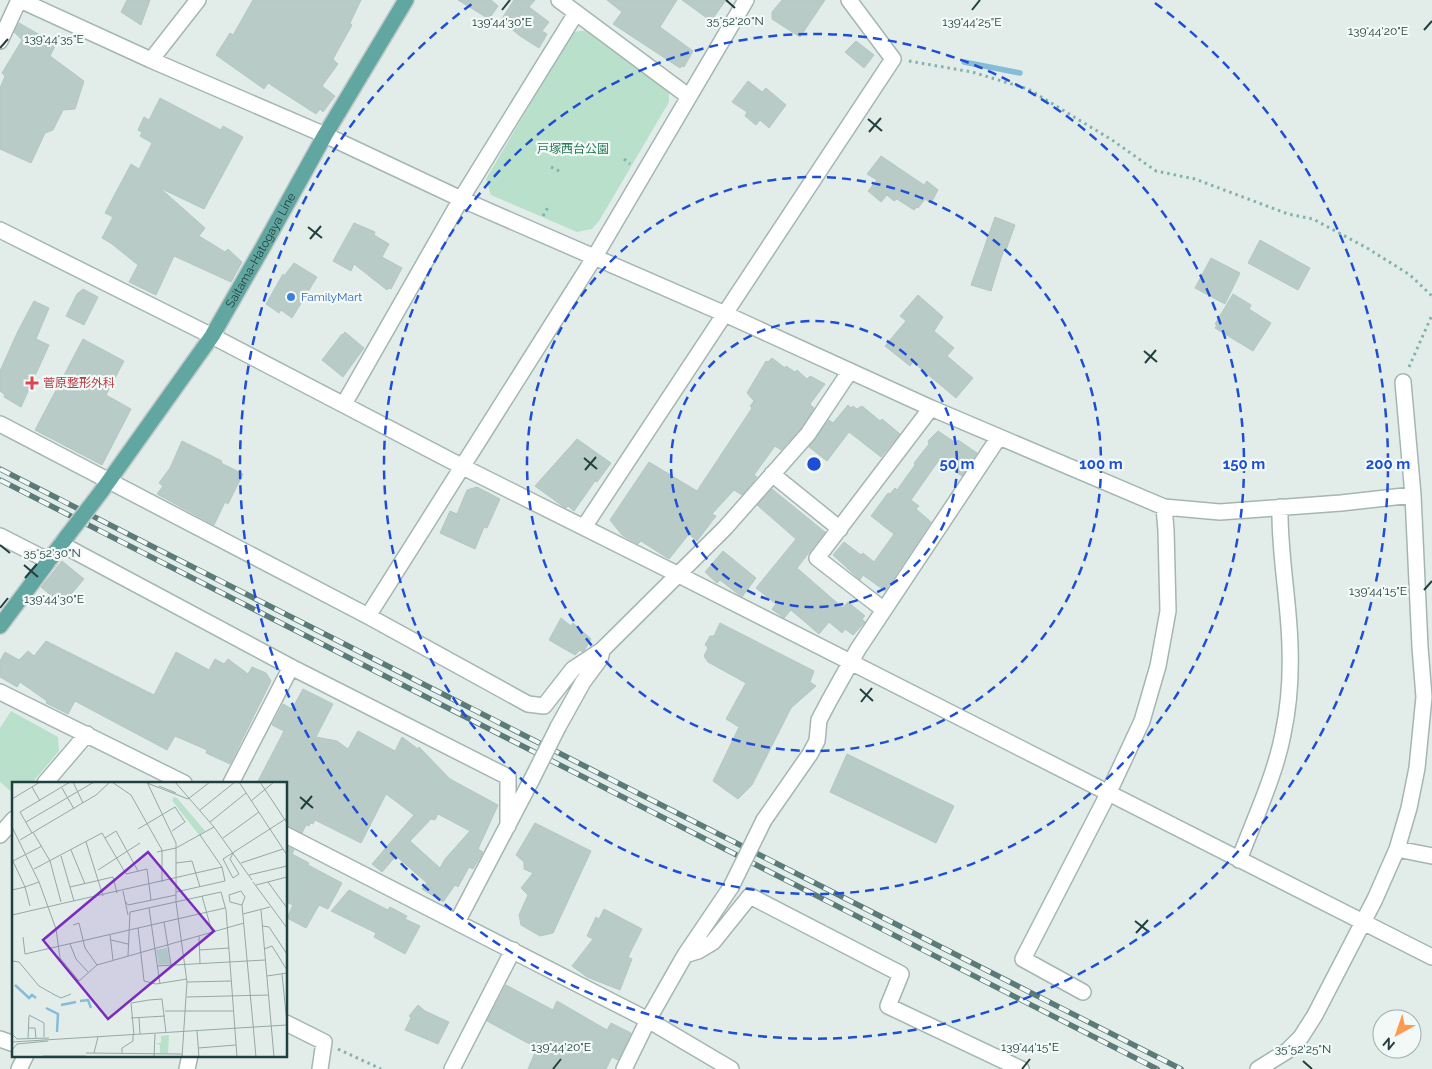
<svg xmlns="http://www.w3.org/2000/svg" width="1432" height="1069" viewBox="0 0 1432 1069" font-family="Raleway,'Noto Sans JP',sans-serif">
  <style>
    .green { fill: #b9e0ca }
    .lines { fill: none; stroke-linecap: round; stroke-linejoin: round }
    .stream { stroke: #85bcd7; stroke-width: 5.5 }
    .building { fill: #b9cbc7; stroke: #b3c7c3; fill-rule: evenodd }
    .minor-casing { stroke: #a4b6b3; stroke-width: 18 }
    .major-casing { stroke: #c1cac9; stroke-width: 18 }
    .path { stroke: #7fb3ac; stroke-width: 3; stroke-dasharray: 2.5 4; stroke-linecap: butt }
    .minor { stroke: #fff; stroke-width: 15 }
    .major { stroke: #62a6a1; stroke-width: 15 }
    .rail-casing { stroke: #5a7b78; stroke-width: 5.5 }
    .rail { stroke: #f2f9f7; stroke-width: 4; stroke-dasharray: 11; stroke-linecap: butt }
    .minor-bridge-casing { stroke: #a4b6b3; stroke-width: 18; stroke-linecap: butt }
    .major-bridge-casing { stroke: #c1cac9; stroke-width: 18; stroke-linecap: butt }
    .minor-bridge { stroke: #fff; stroke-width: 15 }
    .major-bridge { stroke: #62a6a1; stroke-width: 15 }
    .ticks { fill: none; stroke: #20403d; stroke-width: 2 }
    .ring { fill: none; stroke: #1d4ed8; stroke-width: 2.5; stroke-dasharray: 9 6 }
    .shop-dot { fill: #3f7fe0; stroke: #f2f9f7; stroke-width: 2 }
    .health-dot { fill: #e0444e; stroke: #f2f9f7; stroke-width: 2 }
    .labels { text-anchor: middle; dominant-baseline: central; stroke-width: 4.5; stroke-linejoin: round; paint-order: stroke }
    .park-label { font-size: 12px; fill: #277a55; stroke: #f2f9f7 }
    .street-label { font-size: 12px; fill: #20403d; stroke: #f2f9f7 }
    .shop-label { font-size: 12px; fill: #366cbe; stroke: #f2f9f7; text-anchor: start }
    .health-label { font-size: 12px; fill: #be3a42; stroke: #f2f9f7; text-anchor: start }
    .inset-river { fill: none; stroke: #85bcd7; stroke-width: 2.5 }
    .inset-road { fill: none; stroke: #94a8a5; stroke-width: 1 }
    .view { fill: #7b2cbf; fill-opacity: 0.15; stroke: #7b2cbf; stroke-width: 2.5 }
    .inset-edge { fill: none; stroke: #20403d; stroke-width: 2.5 }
    .ticks-label { font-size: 12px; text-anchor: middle; fill: #20403d; stroke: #f2f9f7; stroke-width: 4.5; stroke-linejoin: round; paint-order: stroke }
    .centre { fill: #1d4ed8; stroke: #f2f9f7; stroke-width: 2.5 }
    .ring-label { font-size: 15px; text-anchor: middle; font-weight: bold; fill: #1d4ed8; stroke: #f2f9f7; stroke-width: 4.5; stroke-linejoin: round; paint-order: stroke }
  </style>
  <rect width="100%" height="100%" fill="#e2edea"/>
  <path class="green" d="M588,30L669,92V102L599,221L592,229L577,232L491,195L486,179L573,32Z
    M11,711L58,737L59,751L32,783H14V794L0,782V728Z"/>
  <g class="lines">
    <path class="stream" d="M964,62L1020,73"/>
  </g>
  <path class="building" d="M127,0H150L141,25L121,12Z
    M253,0H361L350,23L352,25L333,59L338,64L322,86L335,96L323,112L320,109L316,114L268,83L264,89L216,55L230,33L233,35Z
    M458,0H491L498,6L489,19Z
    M514,0H535L529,7L549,22L542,31L547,34L539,48L520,36L501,20Z
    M607,0H677L660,27L693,51L684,67L682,66L680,68L613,24L622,12Z
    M682,0H726L711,21Z
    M782,0H825L800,37L772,19V12Z
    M19,23L56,44L50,56L84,81L75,109L63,110L53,130L45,133L31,163L0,149V88L5,76L2,73L22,40L14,32Z
    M856,41L874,55L864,68L845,52Z
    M748,81L762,92L766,88L786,105L769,128L760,120L756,125L745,116L747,112L732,102Z
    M160,98L221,130L223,126L243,137L204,209L160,188L205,228L199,236L225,252L228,249L242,262L231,282L174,256L156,295L129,282L138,265L112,244L102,238L113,217L105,213L131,164L139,169L152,143L140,136L142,132L138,130L144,117L149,120Z
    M881,156L924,185L927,181L938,190L931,203L925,199L918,208L917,207L914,210L897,199L894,201L887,195L881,202L868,191L877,180L867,174Z
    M995,217L1015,225L1006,250L1004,249L991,291L971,285Z
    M354,223L375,232L374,235L389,244L382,257L402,268L391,289L389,288L387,290L354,264L351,271L333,261Z
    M1260,240L1310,268L1298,290L1248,263Z
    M1211,258L1240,273L1225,304L1195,288Z
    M294,263L317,277L292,318L281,310L279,313L266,304L283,274L284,276Z
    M83,289L98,297L84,325L66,316L77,294Z
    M1233,294L1251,305L1249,309L1271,323L1253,351L1215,328L1217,325L1215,324Z
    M918,295L943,317L934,331L954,348L947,356L973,378L956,398L913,362L910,366L885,346L906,321L900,316Z
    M34,301L49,308L36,339L49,345L21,407L4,397L5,395L0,391V371L18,331Z
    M345,332L364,348L343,377L322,360L342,334V335Z
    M83,339L124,361L106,395L131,409L102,465L35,430Z
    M772,358L785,368L786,366L795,372L797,370L807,379L810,376L825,384L810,404L814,408L801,428L781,450L775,446L754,475L757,477L742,495L734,490L712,514L716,516L697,541L689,534L669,559L641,541L638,544L622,535L610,520L649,462L697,491L752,408L750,406L754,401L747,393L766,361L768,362Z
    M848,405L851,408L853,406L857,409L862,406L880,421L882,419L900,434L881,457L849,432L827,461L809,447L829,420L833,423Z
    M938,431L956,443L958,440L977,453L962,476L939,460L911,500L919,506L916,509L931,522L885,591L863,575L860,580L833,555L844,542L861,555L863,553L874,562L894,534L871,516L888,493L890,494L895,488L897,490L915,465L914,463L929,444L928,441Z
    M577,439L611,463L597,482L595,481L574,511L568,506L566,508L564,507L535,486Z
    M182,441L222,461L221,463L243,474L228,504L225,502L214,525L157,494L163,486L159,483L170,468Z
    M477,487L500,499L487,528L484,527L475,549L440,533L450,511L457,514L467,490Z
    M772,489L825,532L797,568L843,608L848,602L865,616L862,619L865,622L853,635L845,629L842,633L829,622L819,634L791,610L784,618L772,609L776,604L756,588L796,539L757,505Z
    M723,551L756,578L742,597L720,580L717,583L705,572Z
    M62,561L84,579L67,599L65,597L60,603L41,587Z
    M561,618L571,626L573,623L591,639L584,651L582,652L580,650L575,655L549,640Z
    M720,623L814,671L810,682L816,686L791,708L752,785L738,799L713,781L739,727L726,719L746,683L708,662L704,656L708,648L705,645L710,636H714Z
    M46,641L154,695L176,652L209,670L215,659L224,664L228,659L248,674L252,667L266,673L271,681L230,764L206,753L207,750L175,736L167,750L75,701L68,714L46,703L47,701L20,682L17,687L0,677V661L5,652L19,660L28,651L34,656Z
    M303,689L333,704L316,737L337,741L348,749L358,731L395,751L402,737L418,749L419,747L450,779L498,805L478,849L483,852L473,869L469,867L458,887L455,885L443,902L422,889L427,883L396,856L382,872L372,864L414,815L386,794L361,843L315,820L313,824L310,823L309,826L306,825L302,833L286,826V783H257L284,731L272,725L283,704L292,709ZM438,814L470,831L445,859L440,868L410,841L431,819L435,820Z
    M847,754L954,806L936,843L830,792Z
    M535,823L591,851L553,933L540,936L521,925L519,915L528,895L521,888L533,873L524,869V862L516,855Z
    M286,846L294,850L292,854L309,863L308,865L342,883L328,909L319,905L306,928L287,918L293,905L286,902Z
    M349,890L388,910L390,907L407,916L405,919L420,926L405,954L374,937L376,933L331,911Z
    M604,909L642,929L628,957L632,959L620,990L587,977L572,966L593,939L587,936L596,917L599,919Z
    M506,985L553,1010L557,1001L607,1030L611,1023L631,1033L618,1060L612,1057L606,1069H528L537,1048L487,1021Z
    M418,1005L425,1011L449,1022L438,1044L405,1030L411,1018L409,1016Z"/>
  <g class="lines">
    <defs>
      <path id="minor" d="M20,0L151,60L325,135L461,199L725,314L931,408L1164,507L1220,512L1341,503L1413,495L1420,647L1424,697L1417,768L1409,808L1397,849L1375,899L1315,1015L1301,1037L1287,1051L1258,1069
        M559,0L688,96
        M0,41L19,0
        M151,60L198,0
        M0,230L212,336L463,467L677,574L1432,957
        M1403,382L1413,495
        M344,404L461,199L576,13
        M0,424L368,616L528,704L544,706L573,669L602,650L725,528L808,434L850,371
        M772,474L840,529
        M584,527L893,59L849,0
        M0,536L49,561
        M61,544L291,667L508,777V826
        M884,610L817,558L931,408
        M368,616L594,258L746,0
        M0,692L184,783
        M558,727L583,682L600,659L602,651
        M45,783L87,734
        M231,783L291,667
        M764,820L810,754L817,741L819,720L829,701L858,649L999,437
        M0,835L14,819
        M286,835L648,1020L731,1069
        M1397,849L1432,856
        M1239,860C1254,820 1275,776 1283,734C1289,706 1291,676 1290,647C1289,600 1279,553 1280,507
        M457,922L532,779
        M685,955L731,887
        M1083,992L1023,959L1108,794L1142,721L1158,666L1168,611L1166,530L1164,507
        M286,1023L324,1042L320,1069
        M0,1039L14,1044
        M19,1069L26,1055
        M187,1069L190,1055
        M452,1069L513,950
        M624,1069L648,1020L685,955L698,951L713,942L750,896L901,974L888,1006L1021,1069"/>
      <g id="major">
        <path id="s1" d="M101,492L212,336L263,247L325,135L406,0"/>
        <path d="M0,626L68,535"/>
      </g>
    </defs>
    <use href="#minor" class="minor-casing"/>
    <use href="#major" class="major-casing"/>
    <path class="path" d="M909,61L972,72L1028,89L1112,140L1156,171L1195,179L1288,214L1313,219L1367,248L1410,275L1432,296
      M624,159L630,164
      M551,167L561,172
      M543,216L548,207
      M1409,367L1432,315
      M338,1049L381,1069"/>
    <use href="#minor" class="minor"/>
    <use href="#major" class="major"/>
    <defs>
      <path id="rail" d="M0,469L1181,1069
        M0,480L1157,1069"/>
    </defs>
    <use href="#rail" class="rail-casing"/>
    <use href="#rail" class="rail"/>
    <defs>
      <path id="minor-bridge" d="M532,779L558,727
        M731,887L764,820"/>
      <path id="major-bridge" d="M68,535L101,492"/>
    </defs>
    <use href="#minor-bridge" class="minor-bridge-casing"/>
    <use href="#major-bridge" class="major-bridge-casing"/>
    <use href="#minor-bridge" class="minor-bridge"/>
    <use href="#major-bridge" class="major-bridge"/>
  </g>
  <path class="ticks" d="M726,0L735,8M502,10L510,0M972,10L980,0M1424,30L1432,21M0,48L8,39M868,119L882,131M869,132L881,118M308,227L322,238M310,239L321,226M1144,351L1157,362M1145,363L1156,350M584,458L597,469M585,470L596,457M0,545L10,553M24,565L38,577M25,578L37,564M1424,590L1432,581M0,608L8,598M860,689L873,701M861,702L872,688M300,797L313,808M301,809L312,796M1135,921L1149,932M1136,933L1148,920M1303,1061L1312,1069M553,1069L561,1059M1022,1069L1030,1059"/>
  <g class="ring">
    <circle cx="814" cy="464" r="143"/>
    <circle cx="814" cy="464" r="287"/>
    <circle cx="814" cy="464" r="430"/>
    <path d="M1155 3A574 574 0 1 1 473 3"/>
  </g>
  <circle class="shop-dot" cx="291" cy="297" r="5"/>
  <path class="health-dot" d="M29.5 375.5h5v5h5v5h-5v5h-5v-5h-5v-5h5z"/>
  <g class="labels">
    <g class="park-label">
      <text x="573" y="149">戸塚西台公園</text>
    </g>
    <g class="street-label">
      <text stroke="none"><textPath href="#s1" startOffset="290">Saitama-Hatogaya Line</textPath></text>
    </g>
    <g class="shop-label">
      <text x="301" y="297">FamilyMart</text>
    </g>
    <g class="health-label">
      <text x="43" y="383">菅原整形外科</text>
    </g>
  </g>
  <g transform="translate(12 782)">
    <rect width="275" height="275" fill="#e2edea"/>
    <path d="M156,13L161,19V15L165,16L193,49L187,53ZM155,166L158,182L147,183L144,168ZM157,253L156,271H148V263L143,261H149V254Z" fill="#b9e0ca"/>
    <path class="inset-river" d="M3,203L17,216L20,213L24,216M68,219L76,218L79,226M49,223L64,220M34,226L46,232L45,250"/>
    <path class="inset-road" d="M61,0L71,21M100,0L119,13L150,68V100M135,0L164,61V120L175,200L170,275M163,0L202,45L240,98M227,0L275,73M248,0L275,41M135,1L176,17L198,0M147,4L164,11M20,5L28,19M50,6L62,27M0,17L28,0M239,19L262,0M188,28L223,0M14,40L82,0M198,40L234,11M0,45L27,100L44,147L48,176L67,199L85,183L232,141M126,47L163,25L173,40L160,49M21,50L38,79L49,120M20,51L8,30L58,0M93,56L104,49L126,89M211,56L247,30M8,58L84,13L98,0M74,60L91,114M59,68L73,102M145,70L164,66L202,45M221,71L218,77L227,92L221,96L211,77L275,36M49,74L62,119M0,77L13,105L27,100M1,79L30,64M164,81L180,79L188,105M229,81L271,67M22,87L90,51L114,92L135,87L139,118M86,88L128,61M237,93L275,84M241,100L275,146M256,100L275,126M244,103L275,95M58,105L101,95L105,111M0,108L13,105L18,124M111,109L116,133M164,110L213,99L210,85L188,53M190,114L200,150M113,119L116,123L164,113M230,123L218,120L217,113L229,109L233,115L230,123L244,275M137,126L148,202M249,128L262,275M231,132L258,125M0,133L210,85M152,140L159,183M61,143L67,141L73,166L85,183M250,144L257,145L275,172M126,146L132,199L144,202L175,197M98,153L101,178M187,154L188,182M11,155L13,172L213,126M99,158L116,162M58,162L64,177L76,190M252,167L260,164L275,188M187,168L217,166M116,174L118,130L209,110L214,128L225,275M0,179L7,180L27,204L41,212L49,216L59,212M145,184L253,178M270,192L275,241M255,194L275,191M175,200L219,199M175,215L257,213M153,229H221M17,233L32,241V255M119,236L153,234M127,236L128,252M17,246H23L24,256M185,249L187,275M0,252L5,257L37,256M122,253L119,221L137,218L150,217L154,251M16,256L17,234M0,260L275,243M186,266L224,263M0,268L5,262L36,259M74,271L170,272M82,271L86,255M110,271V266L121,259V253M31,274H74M142,275L143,252"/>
    <path class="view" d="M136,70L202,149L96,237L31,158Z"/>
    <rect width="275" height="275" class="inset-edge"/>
  </g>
  <g class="ticks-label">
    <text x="735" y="25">35°52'20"N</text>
    <text x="502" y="26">139°44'30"E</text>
    <text x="972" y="26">139°44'25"E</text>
    <text x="1378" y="35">139°44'20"E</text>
    <text x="54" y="43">139°44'35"E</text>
    <text x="52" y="557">35°52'30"N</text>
    <text x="1378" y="595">139°44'15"E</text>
    <text x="54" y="603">139°44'30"E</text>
    <text x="561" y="1051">139°44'20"E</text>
    <text x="1030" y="1051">139°44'15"E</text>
    <text x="1303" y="1053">35°52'25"N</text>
  </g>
  <circle cx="814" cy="464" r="8" class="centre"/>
  <g class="ring-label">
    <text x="957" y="469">50 m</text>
    <text x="1101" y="469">100 m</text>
    <text x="1244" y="469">150 m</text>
    <text x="1388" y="469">200 m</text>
  </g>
  <g transform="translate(1397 1034) rotate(220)"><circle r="24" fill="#f2f9f7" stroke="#9eafad"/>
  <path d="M0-4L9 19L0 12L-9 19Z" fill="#fd9950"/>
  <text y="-8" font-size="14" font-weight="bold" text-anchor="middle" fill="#20403d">N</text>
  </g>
</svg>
